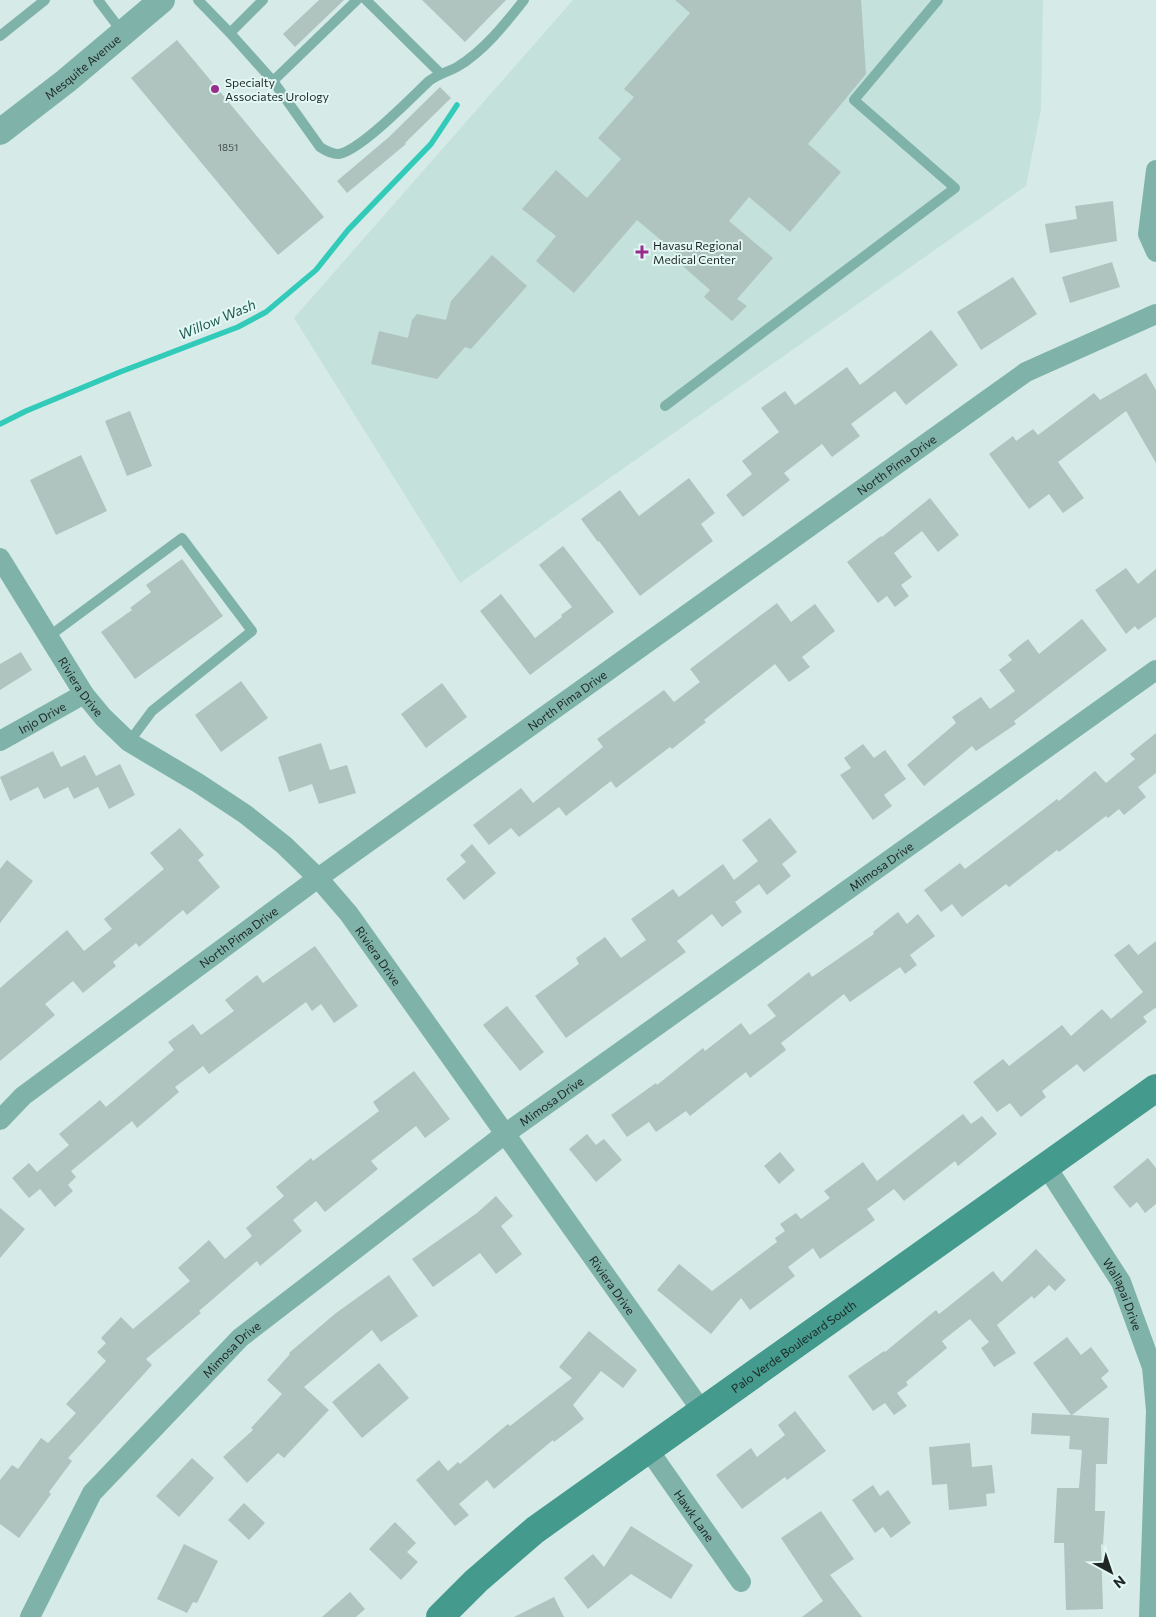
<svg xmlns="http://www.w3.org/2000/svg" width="1156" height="1617" viewBox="0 0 1156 1617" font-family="Commissioner,sans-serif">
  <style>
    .built { fill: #c4e1db }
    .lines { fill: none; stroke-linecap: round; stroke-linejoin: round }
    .stream { stroke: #32cab8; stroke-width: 5.5 }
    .building { fill: #afc3bf }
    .service { stroke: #7fb3aa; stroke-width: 10 }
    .minor { stroke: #7fb3aa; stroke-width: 20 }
    .tertiary { stroke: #7fb3aa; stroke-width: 26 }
    .secondary { stroke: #449a8d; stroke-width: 28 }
    .poi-dot { fill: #992c8d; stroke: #e3f8f4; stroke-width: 2 }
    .labels { text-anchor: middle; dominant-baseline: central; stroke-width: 4; stroke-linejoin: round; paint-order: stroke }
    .number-label { font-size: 10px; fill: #434e4c }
    .street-label { font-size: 12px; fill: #1f2725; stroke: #e3f8f4 }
    .poi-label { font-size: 12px; fill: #1f2725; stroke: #e3f8f4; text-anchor: start }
    .water-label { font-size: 14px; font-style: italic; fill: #1f5a52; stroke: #e3f8f4 }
  </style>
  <rect width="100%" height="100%" fill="#d6ebe7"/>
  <path class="built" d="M573,0H1043L1041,109L1026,186L460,583L294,318Z"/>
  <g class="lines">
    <path class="stream" d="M0,424L26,411L120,372L238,327L266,312L316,270L348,230L431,144L457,105"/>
  </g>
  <path class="building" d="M319,0H344L295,47L283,34Z
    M422,0H506L465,42Z
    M675,0H861L866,74L808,144L841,172L790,232L749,197L729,221L773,258L737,299L747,306L732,321L704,297L710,290L677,261L681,257L637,220L574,293L536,261L556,236L522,209L556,170L587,198L621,159L598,138L634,97L624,89L690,13Z
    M177,40L324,217L278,255L131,78Z
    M440,87L451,98L405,143L406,144L347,193L337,181L389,137Z
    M1113,201L1117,241L1050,253L1045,224L1077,219L1075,206Z
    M492,255L527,286L471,349L465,347L437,379L371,364L379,331L408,338L412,320L417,314L446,320L451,301Z
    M1112,262L1120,287L1070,303L1062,277Z
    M1013,277L1037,314L981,350L957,312Z
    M931,330L958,365L906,405L895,391L851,424L860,436L832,457L822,444L784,473L790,480L743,517L726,495L752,474L742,461L779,432L761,408L785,391L795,405L847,367L860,385Z
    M1146,373L1156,390V463L1126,411L1058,462L1084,498L1063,513L1049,494L1029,509L989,454L1013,436L1016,441L1033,429L1038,435L1094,393L1100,400Z
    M130,411L152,466L127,476L105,421Z
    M81,455L107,511L56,535L30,480Z
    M689,478L715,513L701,524L713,541L640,596L599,541L598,542L581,519L620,490L639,516Z
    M930,498L959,535L938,552L922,531L894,553L912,577L901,585L909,596L895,607L887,596L878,603L847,562L881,536L882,537Z
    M563,546L614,612L530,675L480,611L501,594L535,638L562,617L561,615L572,607L539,565Z
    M182,559L223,616L135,679L101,632L132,610L130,608L151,592L146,585Z
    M1126,568L1138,584L1156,569V617L1138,630L1135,626L1126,634L1095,590Z
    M777,603L791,622L815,604L835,631L802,657L810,667L789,682L775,664L704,720L706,722L672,749L670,747L616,788L611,781L566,816L559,807L519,837L511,828L489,845L473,825L521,788L533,803L603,747L597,739L664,690L674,702L700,682L690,669Z
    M1082,619L1107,650L1014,721L1016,724L976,751L972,746L924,786L907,765L956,723L952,717L981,697L990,709L1015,691L999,670L1012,660L1008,655L1028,639L1039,654Z
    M21,652L32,670L0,690V664Z
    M241,681L268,718L221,752L195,715Z
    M442,683L467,717L426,748L401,714Z
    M1156,733V773L1138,787L1146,797L1124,815L1119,809L1108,818L1106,816L1059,852L1057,850L1009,887L1006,884L962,917L952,904L941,912L924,890L960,863L965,869L1057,799L1059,801L1095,771L1106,783L1135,759L1130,754Z
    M321,743L330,770L347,765L356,793L319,804L312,784L289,792L278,757Z
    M863,744L874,758L885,750L906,779L884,795L892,806L873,820L840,775L851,768L844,758Z
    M53,751L61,767L85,755L96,776L120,764L135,795L109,809L98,787L74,799L68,787L44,799L38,787L10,801L0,777Z
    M770,818L797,852L782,864L791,876L767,895L759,884L735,902L742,912L722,927L712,914L677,941L686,952L566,1038L535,996L579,964L576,958L605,937L621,958L646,940L631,919L673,889L679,897L723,864L734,880L758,861L742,840Z
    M180,828L204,855L198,860L220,887L187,915L183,910L139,947L136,943L113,962L116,966L83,993L73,981L45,1004L55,1015L0,1061V988L67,930L84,951L112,929L104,919L164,869L150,853Z
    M472,844L496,873L464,900L446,879L466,862L460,855Z
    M7,860L33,881L0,923V869Z
    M898,912L907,924L918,914L935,936L910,955L917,965L905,974L900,967L850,1002L844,994L781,1043L786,1050L750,1078L746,1072L690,1116L686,1111L656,1132L649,1122L627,1137L611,1115L656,1083L657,1085L703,1048L705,1051L741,1023L750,1035L776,1016L767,1005L809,972L812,977L874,934L873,932Z
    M1156,941V1009L1155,1008L1143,1017L1147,1022L1084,1072L1077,1064L1042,1091L1046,1097L1021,1117L1010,1103L997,1112L973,1082L1003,1059L1009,1066L1062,1025L1071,1036L1102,1009L1111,1019L1143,992L1114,955L1129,944L1138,955Z
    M315,946L358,1006L334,1023L321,1004L312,1011L306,1002L209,1074L203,1066L175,1087L179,1092L137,1128L132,1121L71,1171L76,1177L68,1185L73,1191L55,1207L40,1189L29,1198L12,1178L29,1163L37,1172L69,1145L59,1134L100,1100L106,1107L174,1050L168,1042L193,1024L201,1035L234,1011L225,1000L257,975L263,983Z
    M507,1006L544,1052L520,1071L483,1025Z
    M414,1071L450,1119L425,1138L416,1126L371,1161L378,1169L325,1212L316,1201L293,1220L302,1231L260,1266L257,1261L199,1311L201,1313L146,1359L152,1365L68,1458L72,1461L49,1492L51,1494L19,1538L0,1524V1480L12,1465L18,1469L41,1438L48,1443L76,1413L66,1404L106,1361L97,1352L106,1343L101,1338L121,1317L133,1329L190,1281L178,1268L209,1240L225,1259L252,1236L246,1228L284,1196L276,1187L311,1158L313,1161L379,1111L373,1102Z
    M963,1114L971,1124L982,1116L997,1134L958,1166L955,1161L904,1201L894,1189L867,1209L875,1220L820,1259L813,1248L788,1267L795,1276L750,1310L741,1298L711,1334L657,1290L679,1264L712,1291L777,1242L775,1238L785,1231L780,1224L796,1213L801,1219L830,1198L824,1191L863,1162L877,1181Z
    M587,1134L596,1145L604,1139L622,1160L596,1182L569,1149Z
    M780,1152L795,1170L779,1184L764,1166Z
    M1148,1158L1156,1168V1204L1145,1213L1137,1202L1130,1208L1113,1187Z
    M496,1196L513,1216L501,1226L522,1254L496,1274L480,1253L433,1287L412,1259L477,1213Z
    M0,1208L25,1229L0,1258Z
    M1036,1249L1066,1280L1055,1291L1049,1285L1034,1299L1032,1296L997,1325L1016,1353L994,1367L981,1348L989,1342L970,1319L942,1341L947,1348L906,1382L908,1385L897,1393L907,1406L894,1415L885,1403L873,1411L848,1376L884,1351L885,1352L936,1310L939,1314L993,1271L1002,1282Z
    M389,1275L418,1316L381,1342L372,1330L304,1387L329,1410L284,1458L278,1453L247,1483L223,1457L253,1430L251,1428L282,1394L267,1380L290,1354L289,1353L336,1313Z
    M589,1331L637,1370L623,1388L601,1371L573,1405L584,1419L554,1442L553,1440L494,1489L487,1480L459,1504L469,1515L455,1526L416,1480L439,1460L448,1471L458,1462L460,1464L508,1424L510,1426L572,1378L559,1367Z
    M1067,1337L1081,1355L1091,1347L1109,1371L1101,1378L1108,1387L1072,1415L1109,1418L1107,1464H1096L1095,1511H1105L1103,1545L1101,1544L1103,1609L1066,1610L1064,1543H1054L1057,1488H1079L1082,1450L1069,1449L1070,1436L1031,1434L1032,1413L1071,1415L1033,1363Z
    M379,1363L409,1398L362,1438L332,1402Z
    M795,1411L826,1451L787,1480L785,1477L742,1509L716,1475L751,1448L757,1457L785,1435L778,1425Z
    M970,1443L972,1467L992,1465L995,1493L986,1494L987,1506L949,1510L947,1484L932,1485L929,1447Z
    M192,1458L214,1478L179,1517L156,1496Z
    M873,1485L880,1496L888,1490L911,1523L891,1538L883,1527L875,1533L852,1500Z
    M244,1503L265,1523L249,1540L228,1520Z
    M821,1511L854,1559L830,1575L862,1617H802L823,1601L781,1538Z
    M395,1522L416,1543L407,1552L418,1562L401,1580L369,1549Z
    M631,1526L693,1565L671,1599L631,1574L588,1609L564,1578L593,1554L604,1567Z
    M184,1544L218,1561L197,1603L193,1602L187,1613L157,1599Z
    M350,1592L365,1609L356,1617H322Z
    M554,1597L564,1617H514Z"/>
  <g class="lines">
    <path class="service" d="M98,0L123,33
      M198,0L230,33L263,0
      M366,0L440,73
      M230,33L273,81L320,147C326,151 331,154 338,154C359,152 412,97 429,81C440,73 448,72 457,67C483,52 506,23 524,0
      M0,36L45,0
      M273,81L357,0
      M665,406L955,188L854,100L938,0
      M48,637L182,538L252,631L152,711L129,742"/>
    <g class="minor">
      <path d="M1156,170L1148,234L1156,252"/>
      <path id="s1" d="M0,558L84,694L103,717L129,742L198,783L245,814L284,845L318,878L349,914L702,1411"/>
      <path id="s2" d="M0,741L84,694"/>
      <path id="s3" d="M0,1120L23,1096L318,878L1026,372L1156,314"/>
      <path id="s4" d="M1046,1166L1121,1282L1152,1367L1156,1410L1149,1617"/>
      <path id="s5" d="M648,1449L741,1582"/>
      <path id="s6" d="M30,1617L92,1493L240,1338L505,1134L1156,670"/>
    </g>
    <path class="tertiary" id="s7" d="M0,132L66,81L162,0"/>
    <path class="secondary" id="s8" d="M440,1617L476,1581L535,1530L1156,1088"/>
  </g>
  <g class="poi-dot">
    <circle cx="215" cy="89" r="5"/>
    <path d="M639.5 244.5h5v5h5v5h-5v5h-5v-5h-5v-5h5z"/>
  </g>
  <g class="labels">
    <g class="number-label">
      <text x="228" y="147">1851</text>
    </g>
    <g class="street-label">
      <text stroke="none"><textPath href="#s7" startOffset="105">Mesquite Avenue</textPath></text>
      <text stroke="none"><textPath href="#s3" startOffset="1111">North Pima Drive</textPath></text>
      <text stroke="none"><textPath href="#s1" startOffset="152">Riviera Drive</textPath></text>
      <text stroke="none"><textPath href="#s3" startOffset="706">North Pima Drive</textPath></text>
      <text stroke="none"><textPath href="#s2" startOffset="48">Injo Drive</textPath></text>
      <text stroke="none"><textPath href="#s6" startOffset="1149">Mimosa Drive</textPath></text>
      <text stroke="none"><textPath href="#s3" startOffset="301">North Pima Drive</textPath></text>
      <text stroke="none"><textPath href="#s1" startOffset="558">Riviera Drive</textPath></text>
      <text stroke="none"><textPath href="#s6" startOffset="744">Mimosa Drive</textPath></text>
      <text stroke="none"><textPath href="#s1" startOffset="962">Riviera Drive</textPath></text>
      <text stroke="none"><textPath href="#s4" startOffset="150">Wallapai Drive</textPath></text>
      <text stroke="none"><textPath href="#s8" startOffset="446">Palo Verde Boulevard South</textPath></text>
      <text stroke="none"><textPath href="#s6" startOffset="339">Mimosa Drive</textPath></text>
      <text stroke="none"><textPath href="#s5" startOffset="81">Hawk Lane</textPath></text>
    </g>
    <g class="poi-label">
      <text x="225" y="82">Specialty<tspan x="225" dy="14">Associates Urology</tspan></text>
      <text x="653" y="245">Havasu Regional<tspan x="653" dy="14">Medical Center</tspan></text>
    </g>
    <g class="water-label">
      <text transform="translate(217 319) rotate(-23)">Willow Wash</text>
    </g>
  </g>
  <g transform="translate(1111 1572) rotate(140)" stroke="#e3f8f4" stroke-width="4" paint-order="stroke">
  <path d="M0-4L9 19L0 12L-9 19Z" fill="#1f2725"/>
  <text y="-8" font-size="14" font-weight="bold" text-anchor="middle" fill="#1f2725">N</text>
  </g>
</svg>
